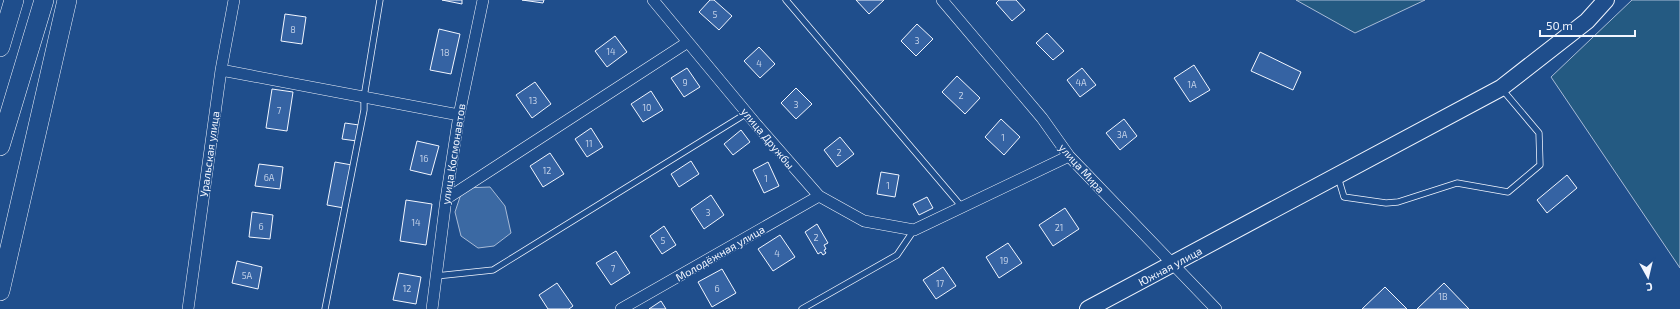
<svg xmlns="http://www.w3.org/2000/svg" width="1680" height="309" viewBox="0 0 1680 309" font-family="'Exo 2',sans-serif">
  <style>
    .green { fill: #245a82; stroke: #a8bbd7 }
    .water { fill: #3b69a3; stroke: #a8bbd7 }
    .building { fill: #3563a3; stroke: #f2f6ff }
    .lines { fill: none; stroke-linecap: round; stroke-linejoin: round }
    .service-casing { stroke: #f2f6ff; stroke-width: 7 }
    .minor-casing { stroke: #f2f6ff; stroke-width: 12 }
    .secondary-casing { stroke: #f2f6ff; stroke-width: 18 }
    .trunk-casing { stroke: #f2f6ff; stroke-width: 20 }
    .service { stroke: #1f4e8c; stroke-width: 5.5 }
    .minor { stroke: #1f4e8c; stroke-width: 11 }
    .secondary { stroke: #1f4e8c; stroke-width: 16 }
    .trunk { stroke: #1f4e8c; stroke-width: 19 }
    .labels { text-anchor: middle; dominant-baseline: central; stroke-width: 3; stroke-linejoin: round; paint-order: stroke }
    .number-label { font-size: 9px; fill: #c3d1e8 }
    .street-label { font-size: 11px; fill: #f2f6ff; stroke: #1f4e8c }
  </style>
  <rect width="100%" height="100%" fill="#1f4e8c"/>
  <path class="green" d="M1296,0H1425L1355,33Z
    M1632,0H1680V268L1551,77Z"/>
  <path class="water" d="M490,187L505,206L511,233L494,246L478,248L461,236L455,212L463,188Z"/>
  <path class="building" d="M442,0H462V4Z
    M522,0H544L543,3Z
    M710,0H714L732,16L719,30L699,12Z
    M856,0H884L869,14Z
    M999,0H1016L1025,10L1012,21L996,3Z
    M285,14L306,17L302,44L281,41Z
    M917,24L933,39L916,56L901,41Z
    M439,29L460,34L451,74L430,70Z
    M1047,33L1064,51L1053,60L1036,43Z
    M615,36L627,52L607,67L595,51Z
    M759,47L775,64L760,78L744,61Z
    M1260,52L1301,72L1293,90L1251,71Z
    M1194,65L1210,90L1190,102L1174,78Z
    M687,68L700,87L684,97L671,78Z
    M1082,68L1096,85L1080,97L1067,80Z
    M957,76L980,98L965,114L942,92Z
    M535,82L551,104L532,118L516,95Z
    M796,88L812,104L796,119L781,103Z
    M272,89L293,92L287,131L266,128Z
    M651,91L663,110L643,122L631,104Z
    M1001,119L1020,137L1004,155L985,137Z
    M1124,119L1137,136L1120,150L1106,133Z
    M345,123L359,125L357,141L342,139Z
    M591,128L603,147L587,157L575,139Z
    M741,130L750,142L733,155L724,144Z
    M840,137L854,154L837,167L824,150Z
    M417,141L439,146L431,175L410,170Z
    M550,153L564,174L543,187L530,166Z
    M691,161L699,174L679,187L671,174Z
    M335,162L352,165L344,208L327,205Z
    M768,162L779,186L764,193L753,170Z
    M259,164L283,167L280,189L255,186Z
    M881,172L899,175L895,197L877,194Z
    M1567,175L1577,188L1547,213L1537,200Z
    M711,195L724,215L704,229L691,209Z
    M927,197L933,208L919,215L913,204Z
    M406,200L432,204L426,245L400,241Z
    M1065,208L1079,229L1053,246L1039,225Z
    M252,212L273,215L270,239L249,237Z
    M817,224L828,243L824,245L826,249L824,250L826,253L823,255L821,252L818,254L805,232Z
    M664,226L676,245L662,254L650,236Z
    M780,235L795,257L773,271L758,249Z
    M1008,243L1022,263L999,278L986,257Z
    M616,251L630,273L611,285L596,263Z
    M237,261L262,267L258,289L232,283Z
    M943,267L956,286L936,299L923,280Z
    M722,269L736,293L712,307L698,282Z
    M399,273L421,277L416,304L393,300Z
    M557,283L573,306L569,309H548L539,295Z
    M1444,283L1469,309H1417Z
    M1385,287L1407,309H1362Z
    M661,301L666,309H649Z"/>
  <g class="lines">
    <defs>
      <path id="service" d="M786,0L962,207
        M1338,177L1344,197L1386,203L1398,202L1457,183L1508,192L1540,165L1539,133L1501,88
        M436,276L493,270L747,113
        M325,309L364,110V97L380,0
        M802,309L897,255L914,230"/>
      <path id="minor" d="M653,0L756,124L819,196L864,221L914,230L1069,156
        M942,0L1042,118L1069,156L1216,309
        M221,70L459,115
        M446,199L688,42
        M188,309L221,70L234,0
        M432,309L446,199L459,115L483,0
        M621,309L819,196"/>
      <path id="secondary" d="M1088,309L1501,88L1587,21L1606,0"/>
      <path id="trunk" d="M0,47L14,0
        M0,146L44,0
        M0,291L67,0"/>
    </defs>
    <use href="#service" class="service-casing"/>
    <use href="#minor" class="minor-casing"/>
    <use href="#secondary" class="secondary-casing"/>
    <use href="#trunk" class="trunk-casing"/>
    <use href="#service" class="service"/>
    <use href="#minor" class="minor"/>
    <use href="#secondary" class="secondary"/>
    <use href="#trunk" class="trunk"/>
  </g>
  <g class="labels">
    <g class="number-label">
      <text x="715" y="14">5</text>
      <text x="293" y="29">8</text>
      <text x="917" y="40">3</text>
      <text x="611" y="51">14</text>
      <text x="445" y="52">18</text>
      <text x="759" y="63">4</text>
      <text x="685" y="82">9</text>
      <text x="1081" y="82">4А</text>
      <text x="1192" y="84">1А</text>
      <text x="961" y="95">2</text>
      <text x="533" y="100">13</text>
      <text x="796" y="104">3</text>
      <text x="647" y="107">10</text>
      <text x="279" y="110">7</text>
      <text x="1122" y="134">3А</text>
      <text x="1003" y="137">1</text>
      <text x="589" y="143">11</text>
      <text x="839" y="152">2</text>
      <text x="424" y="158">16</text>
      <text x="547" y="170">12</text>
      <text x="269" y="177">6А</text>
      <text x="766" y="178">1</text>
      <text x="888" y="185">1</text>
      <text x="708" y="212">3</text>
      <text x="416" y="222">14</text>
      <text x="261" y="226">6</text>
      <text x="1059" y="227">21</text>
      <text x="816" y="237">2</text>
      <text x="663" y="240">5</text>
      <text x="777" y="253">4</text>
      <text x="1004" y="260">19</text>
      <text x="613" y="268">7</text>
      <text x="247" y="275">5А</text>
      <text x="940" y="283">17</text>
      <text x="407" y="288">12</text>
      <text x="717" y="288">6</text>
      <text x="1443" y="296">1В</text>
    </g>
    <g class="street-label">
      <text transform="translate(768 138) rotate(50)">улица Дружбы</text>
      <text transform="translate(209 154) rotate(-82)">Уральская улица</text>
      <text transform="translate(453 154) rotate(-81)">улица Космонавтов</text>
      <text transform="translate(1082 168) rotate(48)">улица Мира</text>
      <text transform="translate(720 253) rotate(-30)">Молодёжная улица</text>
      <text transform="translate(1170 266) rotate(-28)">Южная улица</text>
    </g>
  </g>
  <g transform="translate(1648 277) rotate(172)" stroke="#1f4e8c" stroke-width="3" paint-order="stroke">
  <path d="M0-3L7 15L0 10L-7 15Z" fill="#f2f6ff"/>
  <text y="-6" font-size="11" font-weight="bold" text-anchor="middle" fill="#f2f6ff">С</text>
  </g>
  <path d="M1540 30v6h95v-6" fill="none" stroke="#f2f6ff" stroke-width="2"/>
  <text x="1546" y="30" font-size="12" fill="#f2f6ff" stroke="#1f4e8c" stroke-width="3" paint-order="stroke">50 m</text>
</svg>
